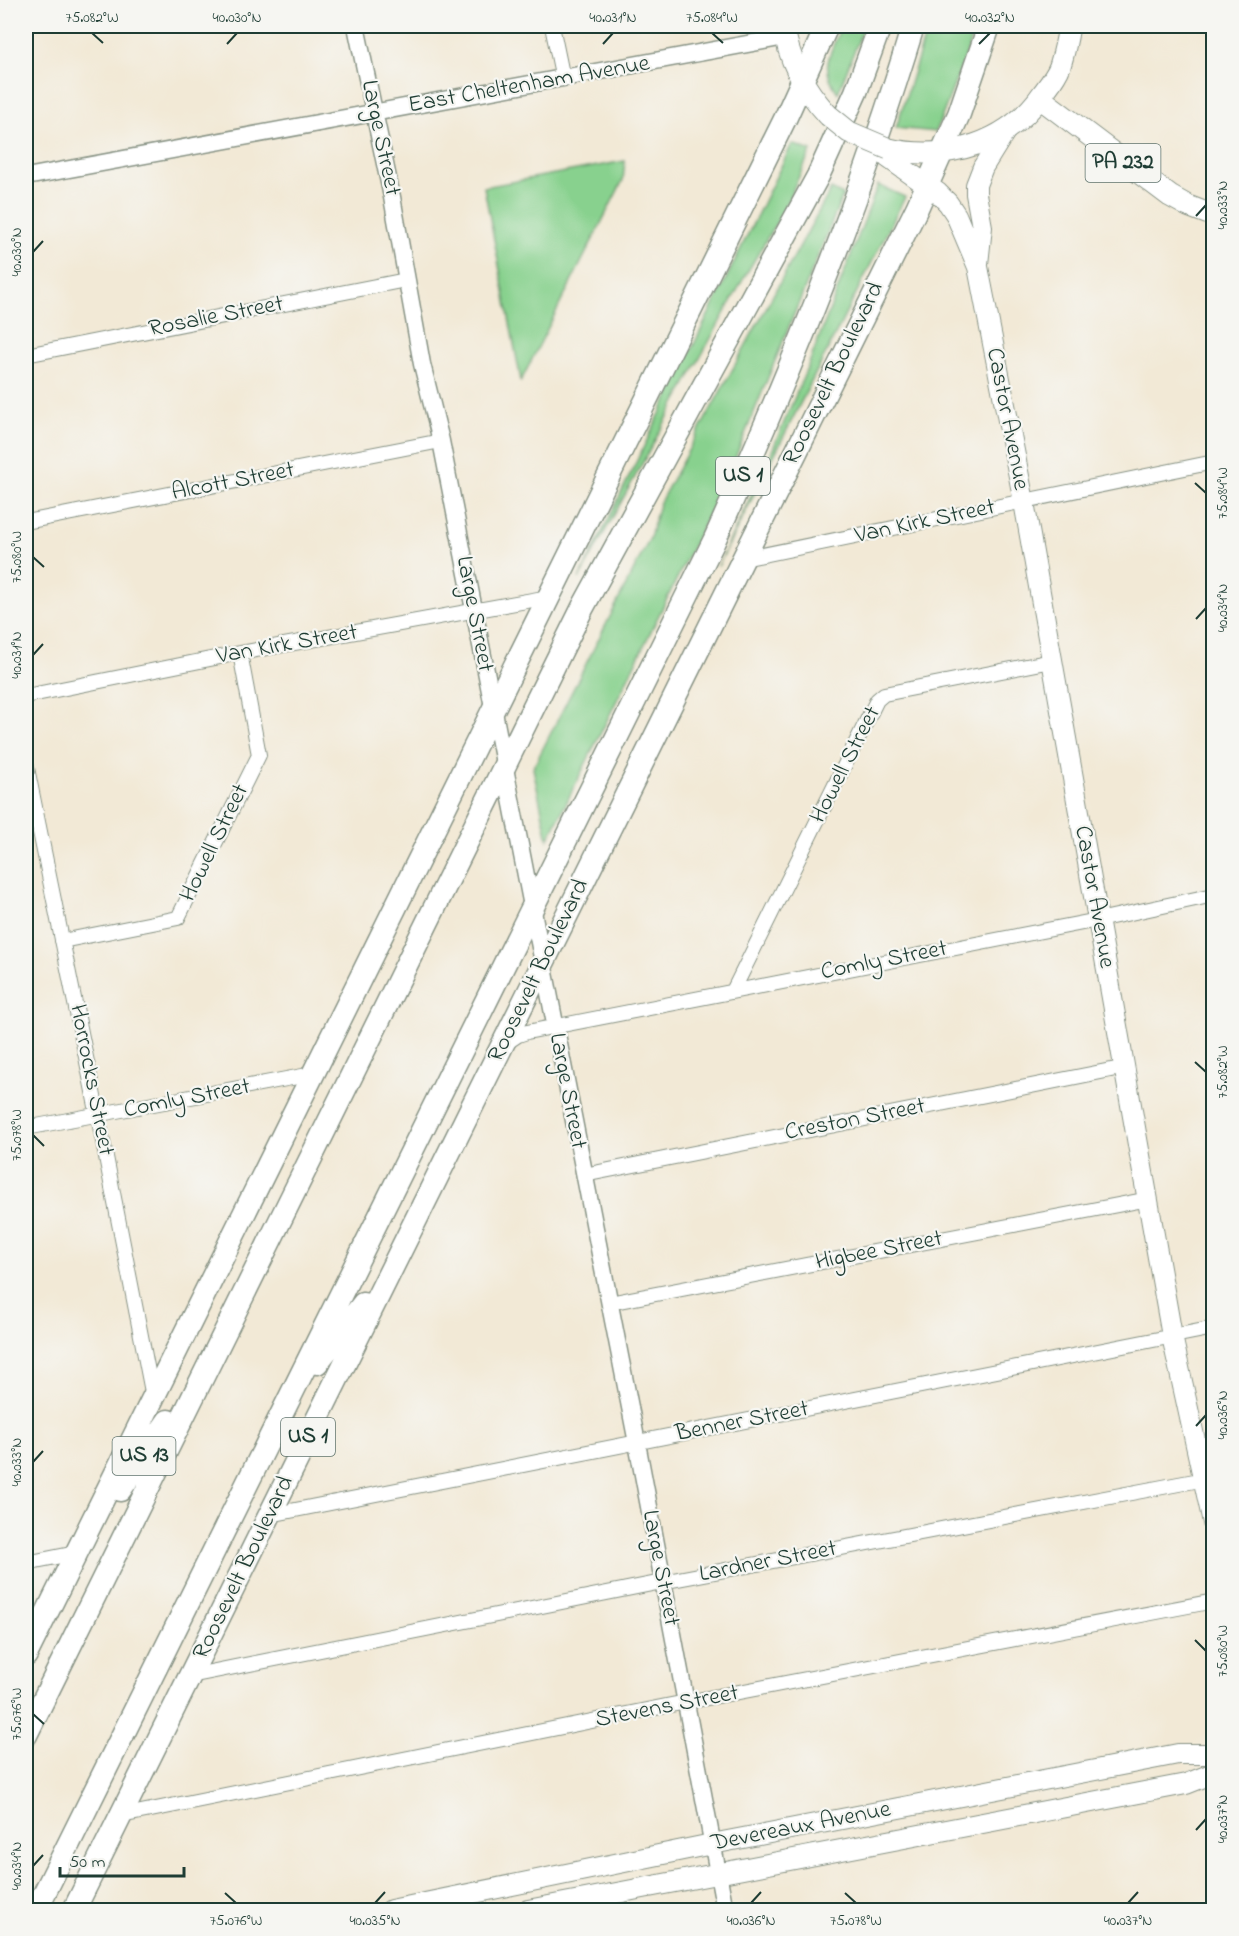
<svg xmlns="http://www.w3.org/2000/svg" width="1239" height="1936" viewBox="0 0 1239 1936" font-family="'Indie Flower',sans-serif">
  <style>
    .green { fill: #88d18e; stroke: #548761; stroke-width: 1.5 }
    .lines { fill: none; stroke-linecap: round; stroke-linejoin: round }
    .minor-casing { stroke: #889385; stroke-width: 16 }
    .tertiary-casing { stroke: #889385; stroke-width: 19 }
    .secondary-casing { stroke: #889385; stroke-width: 22 }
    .primary-casing { stroke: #889385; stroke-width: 23 }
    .trunk-casing { stroke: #889385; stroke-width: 25 }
    .minor { stroke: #fff; stroke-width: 14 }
    .tertiary { stroke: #fff; stroke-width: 16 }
    .secondary { stroke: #fff; stroke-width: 20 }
    .primary { stroke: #fff; stroke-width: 21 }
    .trunk { stroke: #fff; stroke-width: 22 }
    .primary-bridge-casing { stroke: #889385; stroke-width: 23; stroke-linecap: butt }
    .primary-bridge { stroke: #fff; stroke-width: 21 }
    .ticks { fill: none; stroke: #1f3d34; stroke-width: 2 }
    .labels { text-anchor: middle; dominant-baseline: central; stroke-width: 4.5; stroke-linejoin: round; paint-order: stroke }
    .shield { fill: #f6f6f2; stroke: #60746d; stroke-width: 1.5 }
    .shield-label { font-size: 22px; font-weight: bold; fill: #1f3d34 }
    .street-label { font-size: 24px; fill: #1f3d34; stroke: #f6f6f2 }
    .neatline { fill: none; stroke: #1f3d34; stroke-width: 2 }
    .ticks-label { font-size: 15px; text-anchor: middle; fill: #1f3d34 }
  </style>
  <rect width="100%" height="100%" fill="#f6f6f2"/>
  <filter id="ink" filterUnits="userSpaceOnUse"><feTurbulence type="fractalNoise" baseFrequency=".0167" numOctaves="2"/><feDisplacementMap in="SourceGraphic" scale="12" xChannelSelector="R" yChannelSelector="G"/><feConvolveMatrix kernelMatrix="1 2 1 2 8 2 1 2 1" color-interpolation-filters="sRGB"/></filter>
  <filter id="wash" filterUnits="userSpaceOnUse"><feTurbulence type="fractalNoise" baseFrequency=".008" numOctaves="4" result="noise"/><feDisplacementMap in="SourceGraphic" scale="24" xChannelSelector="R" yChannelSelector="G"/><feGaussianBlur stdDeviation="1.35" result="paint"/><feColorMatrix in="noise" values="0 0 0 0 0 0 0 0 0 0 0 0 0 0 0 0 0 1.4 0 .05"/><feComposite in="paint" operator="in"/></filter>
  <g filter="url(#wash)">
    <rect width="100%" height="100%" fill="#f2e9d6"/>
    <path class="green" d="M841,26H864L838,93C818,65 831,55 841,26Z
      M928,26H974L968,49L936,132L896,128Z
      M792,144L811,151L781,215L745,276L579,579Z
      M625,161L623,180L521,381L484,187Z
      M878,185L905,197L718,566L771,453L808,366Z
      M831,189L843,195L729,473L548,840L533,768L650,538L659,504Z"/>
  </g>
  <g filter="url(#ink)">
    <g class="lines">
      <defs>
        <path id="minor" d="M552,26L563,79
          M26,355L406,280
          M26,522L441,441
          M743,559L1214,462
          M26,696L240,653L549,597
          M26,763L98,1116L153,1397
          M62,941L178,918L259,755L240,653
          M733,991L877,700L884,694L1052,661
          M506,1043L518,1035L527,1032L1098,920L1214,895
          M26,1128L313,1074
          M584,1175L1126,1067
          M609,1303L1149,1199
          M270,1515L1214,1328
          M26,1563L76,1553
          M190,1676L662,1582L1205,1479
          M121,1816L671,1705L1214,1601"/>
        <path id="tertiary" d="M356,26L392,197L422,364L441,441L637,1443L725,1910
          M26,177L785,37"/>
        <path id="secondary" d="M887,157L938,193L948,203L956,215L978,267L1024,502L1172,1336L1214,1527
          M978,264L982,227L976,194V185L983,167L1006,130
          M391,1910L712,1844L1142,1761L1178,1754H1214
          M528,1910L1186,1784L1214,1773"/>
        <path id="primary" d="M784,26C788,61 804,89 828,115
          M1040,98L1170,196L1188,206L1214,216
          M889,149C947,162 1009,143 1043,93C1049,85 1057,75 1060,66C1064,53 1067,39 1069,26"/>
        <path id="trunk" d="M317,1363L363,1304
          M120,1490L168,1421
          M26,1655L785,119L827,26
          M26,1735L583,607L818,176L856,92L880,26
          M36,1910L714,541C790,373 860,202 913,26
          M74,1910L917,208L959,114L989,26"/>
      </defs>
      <use href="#minor" class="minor-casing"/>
      <use href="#tertiary" class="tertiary-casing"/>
      <use href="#secondary" class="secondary-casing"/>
      <use href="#primary" class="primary-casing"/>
      <use href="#trunk" class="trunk-casing"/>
      <use href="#minor" class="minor"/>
      <use href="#tertiary" class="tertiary"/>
      <use href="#secondary" class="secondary"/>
      <use href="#primary" class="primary"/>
      <use href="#trunk" class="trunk"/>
      <defs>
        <path id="primary-bridge" d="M828,115L849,132L889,149"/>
      </defs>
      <use href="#primary-bridge" class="primary-bridge-casing"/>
      <use href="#primary-bridge" class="primary-bridge"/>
    </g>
  </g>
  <path class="ticks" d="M92,33L103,43M712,33L723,43M227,44L237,33M603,44L613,33M979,44L990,33M1196,216L1206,205M33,252L43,241M1195,483L1206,493M33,557L44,567M1196,619L1206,608M33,655L43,644M1195,1062L1206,1072M33,1135L44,1146M1196,1426L1206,1415M33,1462L43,1451M1195,1640L1206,1651M33,1714L44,1724M1196,1830L1206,1819M33,1866L43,1855M225,1893L236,1903M845,1893L856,1903M375,1903L385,1892M751,1903L761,1892M1128,1903L1138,1892"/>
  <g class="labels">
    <g class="shield">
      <rect x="1085.5" y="144" width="75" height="38" rx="4.5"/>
      <rect x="716" y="457" width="54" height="38" rx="4.5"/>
      <rect x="281" y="1418" width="54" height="38" rx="4.5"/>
      <rect x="112.5" y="1437" width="63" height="38" rx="4.5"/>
    </g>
    <g class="shield-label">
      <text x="1123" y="163">PA 232</text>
      <text x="743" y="476">US 1</text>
      <text x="308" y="1437">US 1</text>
      <text x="144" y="1456">US 13</text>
    </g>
    <g class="street-label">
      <text transform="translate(529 85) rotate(-10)">East Cheltenham Avenue</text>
      <text transform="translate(380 138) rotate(78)">Large Street</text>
      <text transform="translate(216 317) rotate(-11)">Rosalie Street</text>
      <text transform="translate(834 374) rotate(-64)">Roosevelt Boulevard</text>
      <text transform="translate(1007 419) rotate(79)">Castor Avenue</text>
      <text transform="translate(233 482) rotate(-11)">Alcott Street</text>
      <text transform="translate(925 522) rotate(-12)">Van Kirk Street</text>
      <text transform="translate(474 614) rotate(79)">Large Street</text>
      <text transform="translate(287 645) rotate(-10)">Van Kirk Street</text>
      <text transform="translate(846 765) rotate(-63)">Howell Street</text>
      <text transform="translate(215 843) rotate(-64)">Howell Street</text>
      <text transform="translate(1094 897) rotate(80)">Castor Avenue</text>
      <text transform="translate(884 961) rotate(-11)">Comly Street</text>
      <text transform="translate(539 971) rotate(-64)">Roosevelt Boulevard</text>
      <text transform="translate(91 1080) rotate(79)">Horrocks Street</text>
      <text transform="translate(567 1091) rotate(79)">Large Street</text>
      <text transform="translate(187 1099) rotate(-11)">Comly Street</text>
      <text transform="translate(855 1120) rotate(-11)">Creston Street</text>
      <text transform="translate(879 1251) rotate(-11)">Higbee Street</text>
      <text transform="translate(742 1422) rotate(-11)">Benner Street</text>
      <text transform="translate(768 1562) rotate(-11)">Lardner Street</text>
      <text transform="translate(244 1568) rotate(-64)">Roosevelt Boulevard</text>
      <text transform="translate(660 1568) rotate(79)">Large Street</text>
      <text transform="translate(667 1707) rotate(-11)">Stevens Street</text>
      <text transform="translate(801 1827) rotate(-11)">Devereaux Avenue</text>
    </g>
  </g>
  <rect width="1239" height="1936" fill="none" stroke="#f6f6f2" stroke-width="66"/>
  <path d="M60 1867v9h124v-9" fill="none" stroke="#1f3d34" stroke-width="3"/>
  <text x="69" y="1867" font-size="18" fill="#1f3d34" stroke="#f6f6f2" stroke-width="4.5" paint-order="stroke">50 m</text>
  <rect x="33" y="33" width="1173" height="1870" class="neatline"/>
  <g class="ticks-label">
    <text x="92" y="22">75.082°W</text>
    <text x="237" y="22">40.030°N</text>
    <text x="613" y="22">40.031°N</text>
    <text x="712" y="22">75.084°W</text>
    <text x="990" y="22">40.032°N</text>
    <text transform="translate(1222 205) rotate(-90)" y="5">40.033°N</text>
    <text transform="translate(16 252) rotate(-90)" y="5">40.030°N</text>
    <text transform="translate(1222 493) rotate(-90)" y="5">75.084°W</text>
    <text transform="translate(16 557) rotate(-90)" y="5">75.080°W</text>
    <text transform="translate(1222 608) rotate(-90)" y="5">40.034°N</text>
    <text transform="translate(16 655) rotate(-90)" y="5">40.031°N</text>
    <text transform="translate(1222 1072) rotate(-90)" y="5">75.082°W</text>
    <text transform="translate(16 1135) rotate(-90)" y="5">75.078°W</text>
    <text transform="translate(1222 1415) rotate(-90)" y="5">40.036°N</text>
    <text transform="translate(16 1462) rotate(-90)" y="5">40.033°N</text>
    <text transform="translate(1222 1651) rotate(-90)" y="5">75.080°W</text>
    <text transform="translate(16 1714) rotate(-90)" y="5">75.076°W</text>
    <text transform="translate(1222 1819) rotate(-90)" y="5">40.037°N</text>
    <text transform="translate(16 1866) rotate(-90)" y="5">40.034°N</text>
    <text x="236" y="1925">75.076°W</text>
    <text x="375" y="1925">40.035°N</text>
    <text x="751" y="1925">40.036°N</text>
    <text x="856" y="1925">75.078°W</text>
    <text x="1128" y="1925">40.037°N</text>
  </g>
</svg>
